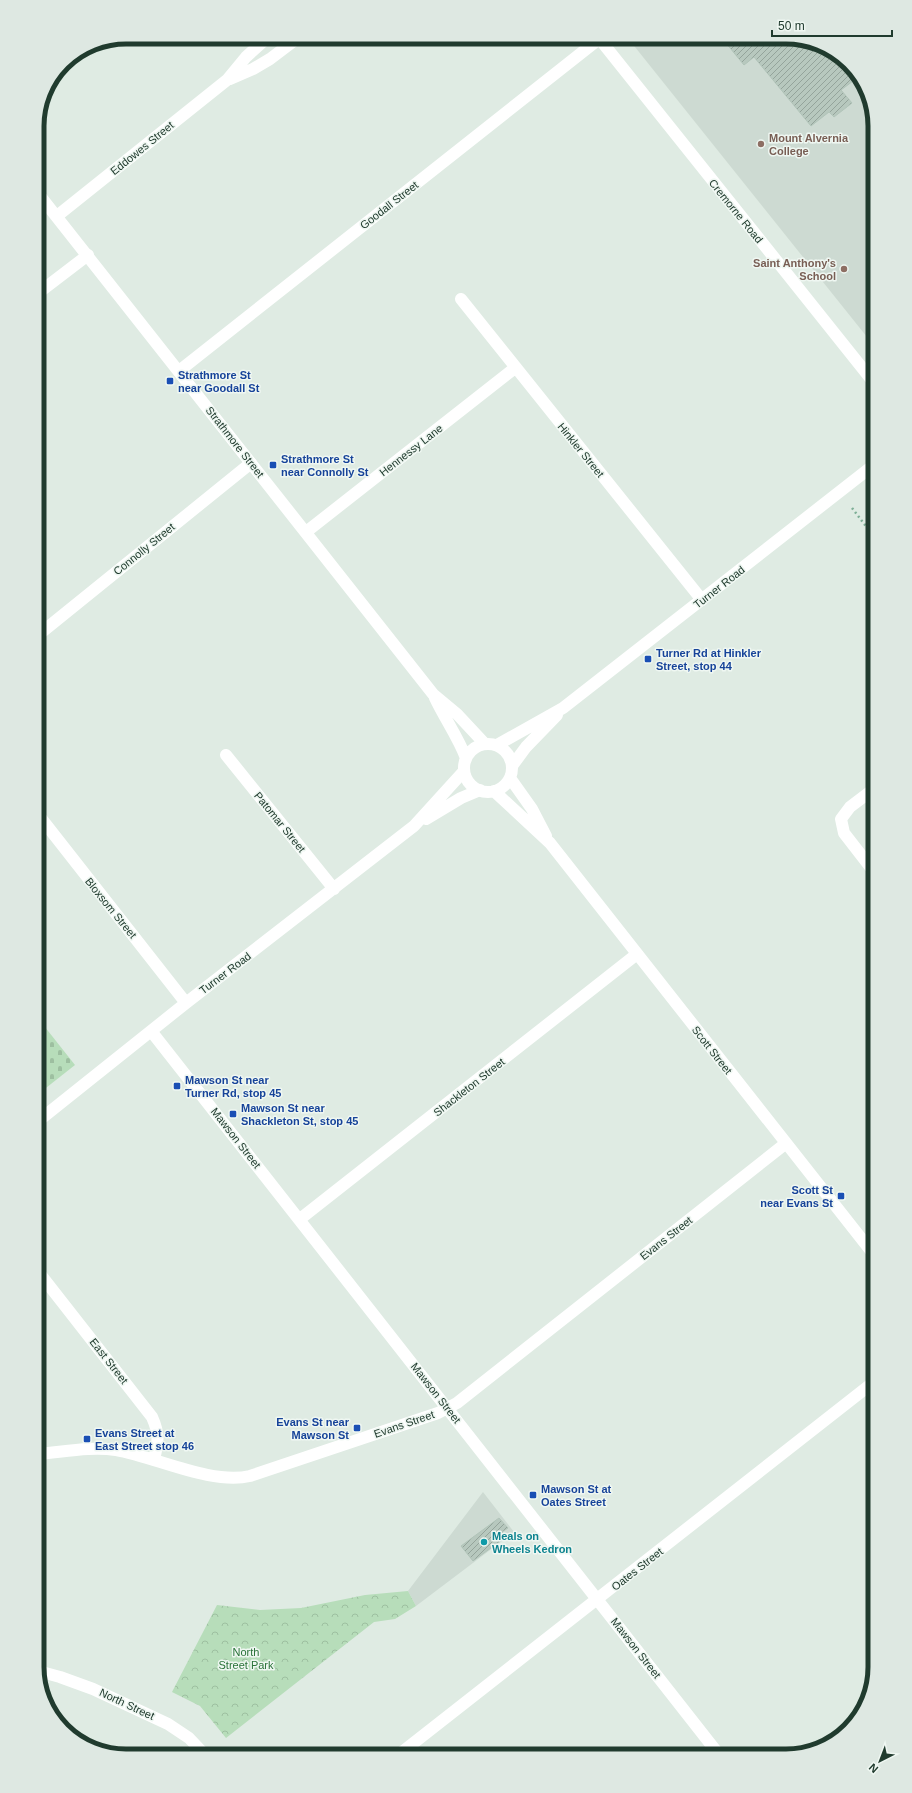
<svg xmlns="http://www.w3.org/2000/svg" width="912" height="1793" viewBox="0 0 912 1793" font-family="Arial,sans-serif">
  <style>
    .built { fill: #cddad2 }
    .cemetery { fill: url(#cemetery-stones) }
    .park { fill: url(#park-crowns) }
    .building { fill: url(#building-hatch); stroke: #b1c4b9 }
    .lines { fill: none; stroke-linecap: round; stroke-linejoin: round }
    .path { stroke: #7eaf97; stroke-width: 2.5; stroke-dasharray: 2 3; stroke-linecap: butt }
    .minor { stroke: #fff; stroke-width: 12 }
    .tertiary { stroke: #fff; stroke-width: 12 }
    .education-dot { fill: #8d6e63; stroke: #eff7f2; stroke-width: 1.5 }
    .transit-dot { fill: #1a4fb4; stroke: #eff7f2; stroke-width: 1.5 }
    .culture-dot { fill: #0f9aa8; stroke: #eff7f2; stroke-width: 1.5 }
    .labels { text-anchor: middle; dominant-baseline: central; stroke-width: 3; stroke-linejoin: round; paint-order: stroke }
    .education-label { font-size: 11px; font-weight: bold; fill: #785e54; stroke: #eff7f2; text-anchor: start }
    .street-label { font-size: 11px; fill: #203b2e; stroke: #eff7f2 }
    .transit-label { font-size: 11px; font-weight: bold; fill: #164399; stroke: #eff7f2; text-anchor: start }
    .culture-label { font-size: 11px; font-weight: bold; fill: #0d838f; stroke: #eff7f2; text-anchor: start }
    .park-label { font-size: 11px; fill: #297238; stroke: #eff7f2 }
    .rim { fill: none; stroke: #203b2e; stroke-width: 5 }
  </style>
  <defs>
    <pattern id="cemetery-stones" width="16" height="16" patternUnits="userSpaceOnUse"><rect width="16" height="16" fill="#b7ddba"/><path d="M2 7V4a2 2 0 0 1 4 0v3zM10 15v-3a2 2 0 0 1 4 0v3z" fill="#9dbfa0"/></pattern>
    <pattern id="park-crowns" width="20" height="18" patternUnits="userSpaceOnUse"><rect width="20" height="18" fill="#b7ddba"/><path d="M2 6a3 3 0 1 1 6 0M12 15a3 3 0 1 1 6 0" fill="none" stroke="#9dbfa0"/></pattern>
    <pattern id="building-hatch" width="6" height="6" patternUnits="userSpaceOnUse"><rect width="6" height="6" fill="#b7c8be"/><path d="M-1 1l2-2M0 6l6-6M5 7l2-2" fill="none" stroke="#94a49b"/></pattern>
  </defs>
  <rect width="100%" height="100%" fill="#dfebe3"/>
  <path class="built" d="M627,37H792L840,55L868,92L875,126V347Z
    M483,1492L514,1532L416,1606L408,1591Z"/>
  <path class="cemetery" d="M37,1017L75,1065L37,1095Z"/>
  <path class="park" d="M408,1591L416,1606L395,1619L374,1622L226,1738L200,1706L172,1692L217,1605L260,1610L301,1608L365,1595Z"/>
  <path class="building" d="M721,37H792L840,55L857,78L841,90L852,103L834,117L829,112L811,126L754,57L744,65Z
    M499,1518L508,1528L502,1532L506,1537L473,1561L461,1546Z"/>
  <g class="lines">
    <path class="path" d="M852,508L875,538"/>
    <path class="minor" d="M598,37L875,384
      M230,79L253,69L270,59L299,37
      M57,216L227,80L246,57L268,37
      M37,294L88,255
      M461,299L702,600
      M179,371L599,39
      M306,532L515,368
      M37,636L251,463
      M226,755L334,889
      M37,813L186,1003
      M426,819L461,798L480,790
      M875,873L844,833L841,819L850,807L875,788
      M151,1031L720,1756
      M37,1122L186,1003L414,826L464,771
      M300,1219L637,954
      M37,1270L152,1417C160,1435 158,1442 154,1460
      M37,1454C63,1452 91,1446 116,1450C156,1457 211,1485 250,1476L438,1413L457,1403L785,1144
      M38,1671L60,1677L93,1689L168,1724L189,1738L206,1756
      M397,1756L875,1381"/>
    <path class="tertiary" d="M37,192L433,694L457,714L485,744
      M435,698C445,719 458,737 466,758
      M464 768a24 24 0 1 1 48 0a24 24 0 1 1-48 0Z
      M497,745L563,708L875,464
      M512,766L526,747L557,715
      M510,778L532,809L546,836
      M494,791L550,843L875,1256"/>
  </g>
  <g class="education-dot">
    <circle cx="761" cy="144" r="4"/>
    <circle cx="844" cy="269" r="4"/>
  </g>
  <g class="transit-dot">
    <rect x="166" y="377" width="8" height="8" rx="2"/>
    <rect x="269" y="461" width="8" height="8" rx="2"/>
    <rect x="644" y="655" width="8" height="8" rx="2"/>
    <rect x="173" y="1082" width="8" height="8" rx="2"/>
    <rect x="229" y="1110" width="8" height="8" rx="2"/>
    <rect x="837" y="1192" width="8" height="8" rx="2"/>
    <rect x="353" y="1424" width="8" height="8" rx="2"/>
    <rect x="83" y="1435" width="8" height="8" rx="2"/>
    <rect x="529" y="1491" width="8" height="8" rx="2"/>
  </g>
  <circle class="culture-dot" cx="484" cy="1542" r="4"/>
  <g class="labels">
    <g class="education-label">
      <text x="769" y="138">Mount Alvernia<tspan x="769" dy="13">College</tspan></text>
      <text x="836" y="263" text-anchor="end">Saint Anthony's<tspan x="836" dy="13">School</tspan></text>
    </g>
    <g class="street-label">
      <text transform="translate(142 148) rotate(-39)">Eddowes Street</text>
      <text transform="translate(389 205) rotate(-38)">Goodall Street</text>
      <text transform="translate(736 211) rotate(51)">Cremorne Road</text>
      <text transform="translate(235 442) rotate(52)">Strathmore Street</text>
      <text transform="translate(411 450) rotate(-38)">Hennessy Lane</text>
      <text transform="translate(581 450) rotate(51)">Hinkler Street</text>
      <text transform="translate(144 549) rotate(-39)">Connolly Street</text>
      <text transform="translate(719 587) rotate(-38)">Turner Road</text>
      <text transform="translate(280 822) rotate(51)">Patomar Street</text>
      <text transform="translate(111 908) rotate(51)">Bloxsom Street</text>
      <text transform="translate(225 973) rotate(-37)">Turner Road</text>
      <text transform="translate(712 1050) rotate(52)">Scott Street</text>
      <text transform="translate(469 1087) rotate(-38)">Shackleton Street</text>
      <text transform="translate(236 1138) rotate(52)">Mawson Street</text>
      <text transform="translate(666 1238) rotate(-38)">Evans Street</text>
      <text transform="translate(109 1361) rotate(52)">East Street</text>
      <text transform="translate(436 1393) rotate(52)">Mawson Street</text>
      <text transform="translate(404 1424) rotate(-19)">Evans Street</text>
      <text transform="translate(637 1569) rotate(-38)">Oates Street</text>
      <text transform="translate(636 1648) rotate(52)">Mawson Street</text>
      <text transform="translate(127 1704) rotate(25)">North Street</text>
    </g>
    <g class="transit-label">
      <text x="178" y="375">Strathmore St<tspan x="178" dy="13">near Goodall St</tspan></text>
      <text x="281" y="459">Strathmore St<tspan x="281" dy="13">near Connolly St</tspan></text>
      <text x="656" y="653">Turner Rd at Hinkler<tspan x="656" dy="13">Street, stop 44</tspan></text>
      <text x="185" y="1080">Mawson St near<tspan x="185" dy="13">Turner Rd, stop 45</tspan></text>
      <text x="241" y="1108">Mawson St near<tspan x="241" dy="13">Shackleton St, stop 45</tspan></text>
      <text x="833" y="1190" text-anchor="end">Scott St<tspan x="833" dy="13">near Evans St</tspan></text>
      <text x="349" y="1422" text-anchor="end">Evans St near<tspan x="349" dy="13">Mawson St</tspan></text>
      <text x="95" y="1433">Evans Street at<tspan x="95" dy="13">East Street stop 46</tspan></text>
      <text x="541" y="1489">Mawson St at<tspan x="541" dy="13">Oates Street</tspan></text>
    </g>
    <g class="culture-label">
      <text x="492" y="1536">Meals on<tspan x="492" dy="13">Wheels Kedron</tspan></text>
    </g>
    <g class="park-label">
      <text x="246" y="1652">North<tspan x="246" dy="13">Street Park</tspan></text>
    </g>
  </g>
  <path d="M0 0H912V1793H0ZM126 44H786A82 82 0 0 1 868 126V1667A82 82 0 0 1 786 1749H126A82 82 0 0 1 44 1667V126A82 82 0 0 1 126 44Z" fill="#dee8e2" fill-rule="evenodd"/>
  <path class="rim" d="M126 44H786A82 82 0 0 1 868 126V1667A82 82 0 0 1 786 1749H126A82 82 0 0 1 44 1667V126A82 82 0 0 1 126 44Z"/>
  <g transform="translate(880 1761) rotate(222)" stroke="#eff7f2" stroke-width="3" paint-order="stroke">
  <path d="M0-3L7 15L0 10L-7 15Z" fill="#203b2e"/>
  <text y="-6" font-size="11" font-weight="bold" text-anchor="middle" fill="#203b2e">N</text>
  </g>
  <path d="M772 30v6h120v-6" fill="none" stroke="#203b2e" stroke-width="2"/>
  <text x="778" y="30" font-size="12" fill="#203b2e" stroke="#eff7f2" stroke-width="3" paint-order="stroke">50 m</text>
</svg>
